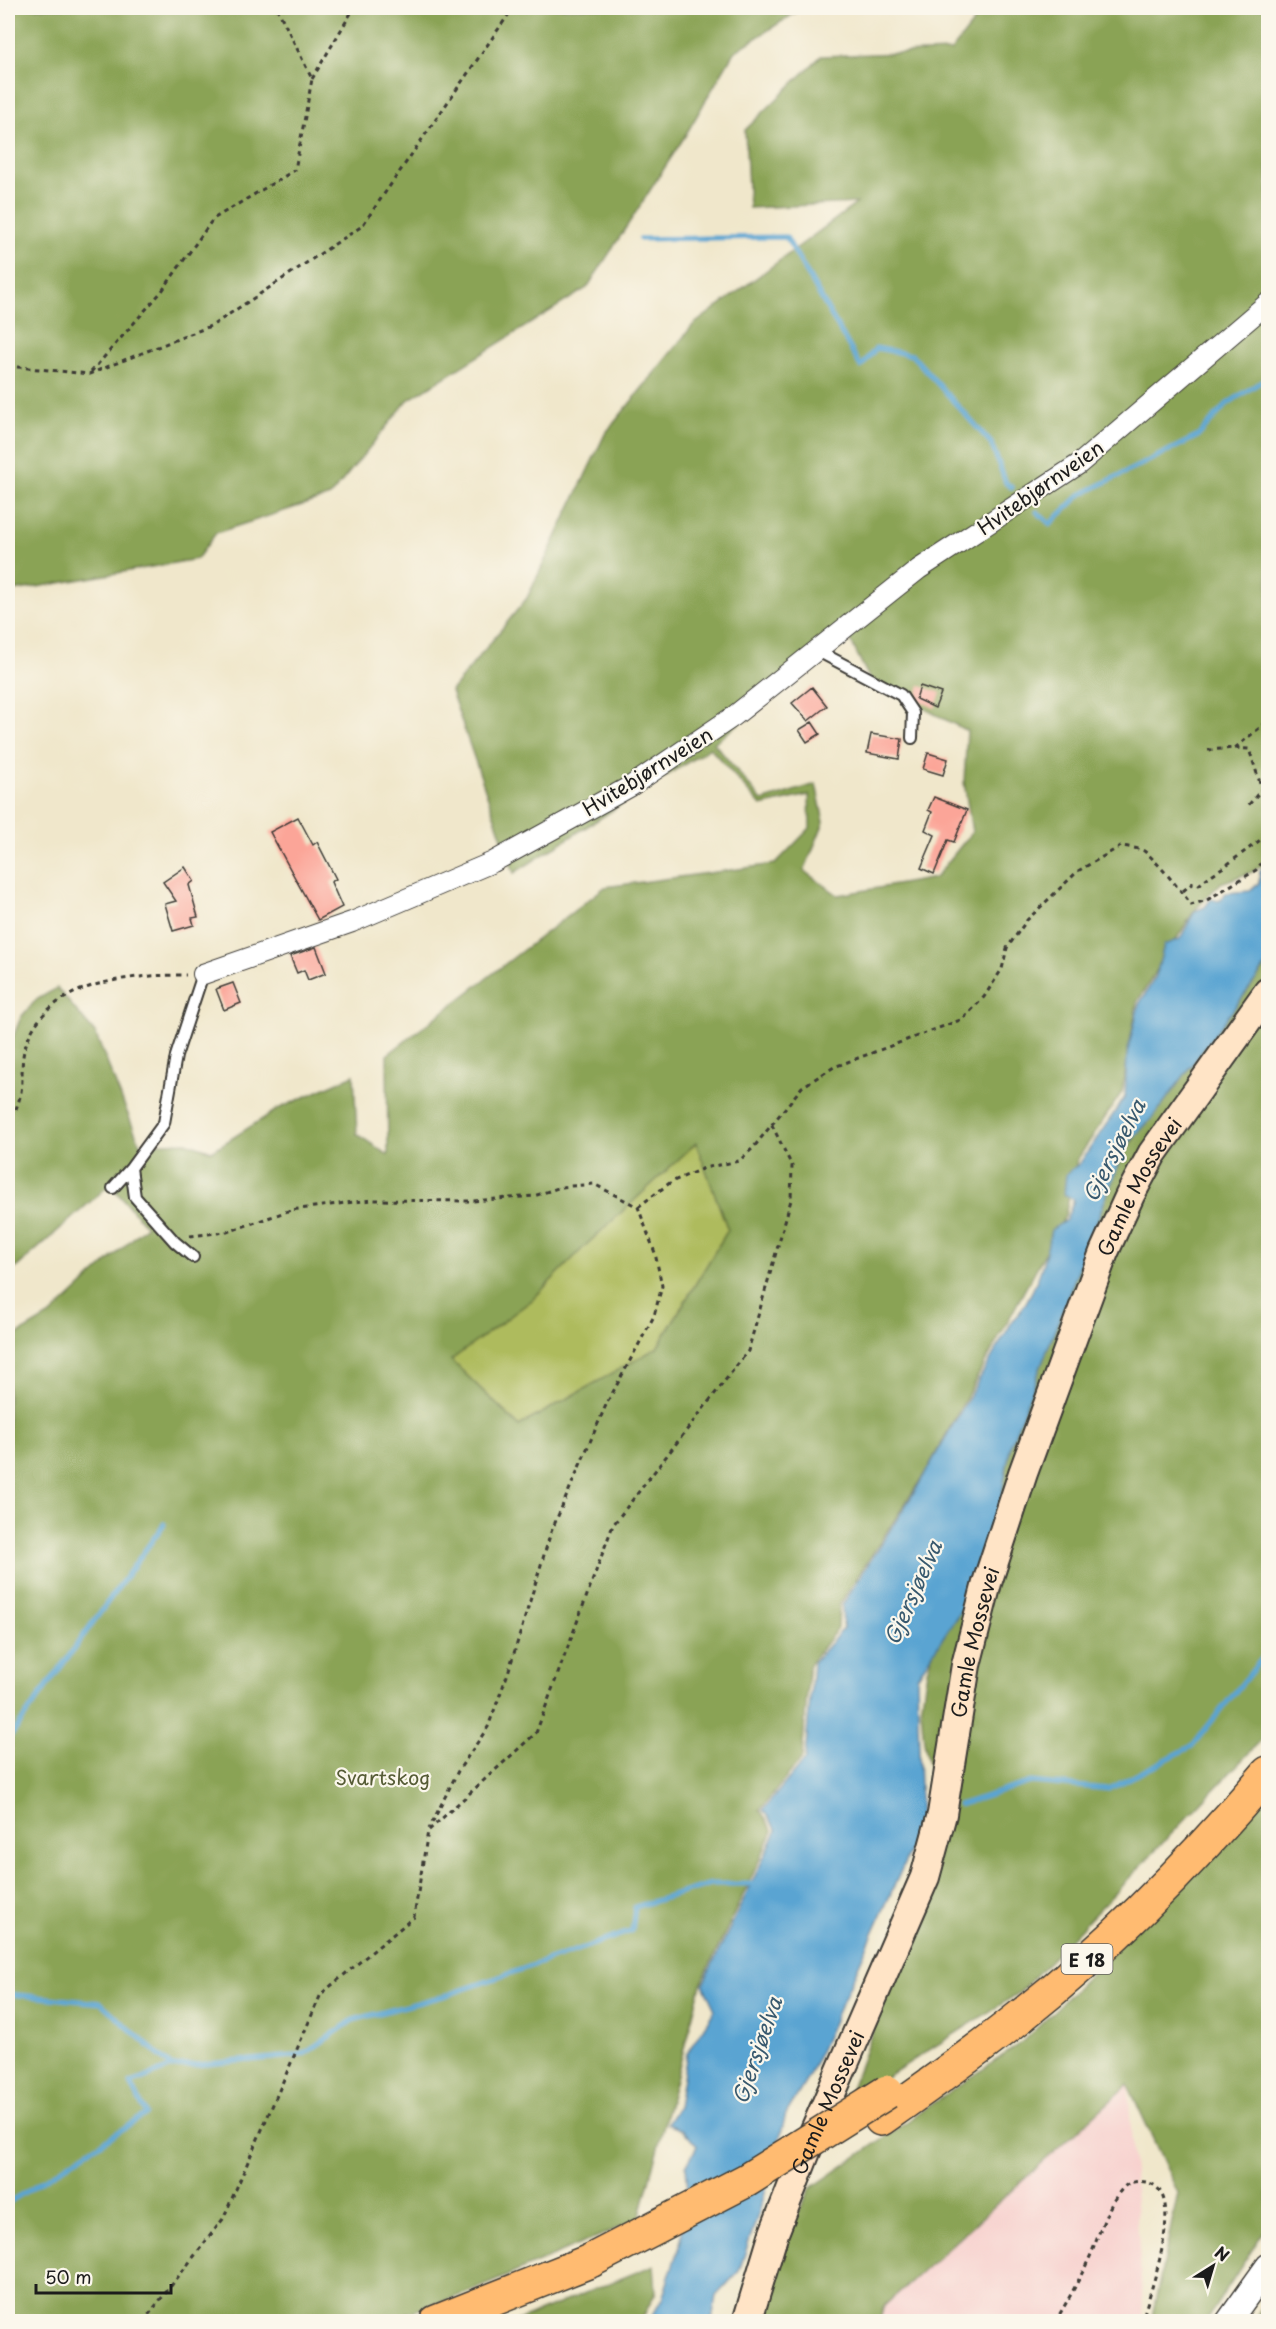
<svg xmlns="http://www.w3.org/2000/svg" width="1276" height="2329" viewBox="0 0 1276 2329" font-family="'Playpen Sans',sans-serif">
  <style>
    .built { fill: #f7d0cd }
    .green { fill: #aebb5d; stroke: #656c3c; stroke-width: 1.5 }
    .forest { fill: #8aa354; stroke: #536038; stroke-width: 1.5; fill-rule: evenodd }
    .water { fill: #5aa4d2; stroke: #3b6077; stroke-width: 1.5 }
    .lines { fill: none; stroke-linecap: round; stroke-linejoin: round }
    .stream { stroke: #5aa4d2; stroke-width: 5 }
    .building { fill: #fba598 }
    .service-casing { stroke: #3c3a36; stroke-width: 14 }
    .minor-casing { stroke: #3c3a36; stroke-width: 22 }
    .tertiary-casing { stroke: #3c3a36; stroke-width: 27 }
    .secondary-casing { stroke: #3c3a36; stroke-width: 32 }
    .trunk-casing { stroke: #3c3a36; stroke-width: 36 }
    .path { stroke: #3c3a36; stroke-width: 3; stroke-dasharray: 4.5 4.5; stroke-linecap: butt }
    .service { stroke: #fff; stroke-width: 10 }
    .minor { stroke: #fff; stroke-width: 20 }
    .tertiary { stroke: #fff; stroke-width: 24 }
    .secondary { stroke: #ffe4c6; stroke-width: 28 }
    .trunk { stroke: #ffbb71; stroke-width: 33 }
    .trunk-bridge-casing { stroke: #3c3a36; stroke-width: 36; stroke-linecap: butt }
    .trunk-bridge { stroke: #ffbb71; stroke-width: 33 }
    .labels { text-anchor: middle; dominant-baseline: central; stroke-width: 4.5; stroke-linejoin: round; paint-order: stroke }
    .shield { fill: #fbf7ec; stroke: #5f5e5a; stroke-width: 1.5 }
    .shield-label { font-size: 18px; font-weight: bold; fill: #1c1c1c }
    .street-label { font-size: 20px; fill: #1c1c1c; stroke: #fbf7ec }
    .park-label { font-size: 20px; fill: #565c36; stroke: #fbf7ec }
    .water-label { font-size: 21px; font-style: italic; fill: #38596e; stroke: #fbf7ec }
  </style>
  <rect width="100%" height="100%" fill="#fbf7ec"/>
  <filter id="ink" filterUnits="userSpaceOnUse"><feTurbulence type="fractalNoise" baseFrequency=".0167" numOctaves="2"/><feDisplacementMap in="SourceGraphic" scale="12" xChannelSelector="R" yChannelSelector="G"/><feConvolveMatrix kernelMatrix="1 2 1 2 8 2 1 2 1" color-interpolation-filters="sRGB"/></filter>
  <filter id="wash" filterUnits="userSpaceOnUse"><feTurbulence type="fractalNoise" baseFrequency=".008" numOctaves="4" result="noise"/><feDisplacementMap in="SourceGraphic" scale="24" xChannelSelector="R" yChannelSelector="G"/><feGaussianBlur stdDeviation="1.35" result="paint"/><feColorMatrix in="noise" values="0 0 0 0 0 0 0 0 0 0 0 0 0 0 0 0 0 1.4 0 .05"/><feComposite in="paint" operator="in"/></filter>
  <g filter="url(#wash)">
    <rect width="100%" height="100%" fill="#f0e7cb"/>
    <path class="built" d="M1128,2085L1144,2321L880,2322L883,2307Z"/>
    <path class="green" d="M696,1143L728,1230L657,1348L519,1426L451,1360L532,1300L585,1246Z"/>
    <path class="forest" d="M8,8H803L734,52L685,136L587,288L408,400L330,496L216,533L197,559L8,592Z
      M985,8H1268V861L1252,872L1221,883L1194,911L1137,1002L1122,1092L1077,1160L1065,1216L925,1473L839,1605L838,1628L809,1665L802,1758L760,1810L773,1831L701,1984L639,2219L467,2293L384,2321H8V1334L10,1339L52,1314L146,1226L113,1188L107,1187L8,1275V1050L21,1017L36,1000L57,988L95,1033L140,1144L186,1142L212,1151L278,1109L354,1075L357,1134L388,1155L387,1055L605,887L775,864L810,828L809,795L761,806L710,748L514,873L451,691L527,598L605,434L693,325L857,203L749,208L745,130L821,56L951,51ZM849,638L870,680L967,731L964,782L972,832L935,878L838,895L804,871L824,822L816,784L762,801L714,743ZM696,1143L728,1230L657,1348L519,1426L451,1360L532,1300L585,1246Z
      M1268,958V1733L1019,1993L846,2103L926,1887L933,1782L924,1742L921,1710L927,1670L1027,1371L1101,1197L1131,1143Z
      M1268,1795V2225L1206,2321H1151L1178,2193L1128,2085L883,2307L880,2321L757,2322L784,2242L810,2189L1025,2040Z
      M654,2265L656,2292L641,2321H516Z
      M1268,2295V2321H1254Z"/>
    <path class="water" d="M1268,862V963L1154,1116L1126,1146L1011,1444L988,1569L917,1677L921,1826L809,2076L786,2114L764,2197L739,2271L716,2296L712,2321L649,2322L662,2299L681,2240L688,2190L686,2166L697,2146L683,2130L667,2124L678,2107L687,2053L715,2010L703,1984L777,1830L763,1810L805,1759L813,1663L843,1629L842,1605L915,1491L1012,1322C1035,1295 1044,1265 1051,1230L1066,1220L1074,1200L1064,1194L1066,1174L1080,1163L1125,1097L1127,1054L1139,1004L1156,976L1164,945L1180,939L1195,911L1205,907L1211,899L1219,901L1226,893L1250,891L1259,883L1260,871Z"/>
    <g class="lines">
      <path class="stream" d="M640,239L786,237L861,367L876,348L912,355L991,443L1006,483L1012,488
        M1037,512L1050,524L1080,495L1198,436L1227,404L1268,377
        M8,1740L164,1524
        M959,1805L1031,1782L1109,1789L1192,1746L1268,1651
        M921,1818L925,1816
        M8,1994L101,2003L172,2067
        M8,2203L146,2114L131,2083L172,2067L294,2056L306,2053L353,2020L447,1995L632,1931L635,1907L711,1884H756"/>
    </g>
    <g id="blocks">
      <path class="building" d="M920,686L941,693L935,708L916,699Z
        M812,687L827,706L808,721L792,703Z
        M812,722L820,734L807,742L799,730Z
        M871,734L902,739L899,759L867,753Z
        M928,753L948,759L943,775L923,769Z
        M934,797L967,810L954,842L948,840L934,874L921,868L935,835L925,830L932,812L928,810Z
        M298,817L313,845L317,842L336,879L331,882L342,907L318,920L270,832Z
        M185,867L194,881L189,885L198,917L192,918L194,925L173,931L165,904L176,901L163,882Z
        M316,947L326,973L308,980L304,970L297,973L290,956Z
        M233,983L241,1003L224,1010L216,989Z"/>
    </g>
  </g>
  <g filter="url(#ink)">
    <use href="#blocks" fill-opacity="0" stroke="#3c3a36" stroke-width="1.5"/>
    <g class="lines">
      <defs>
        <path id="service" d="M816,650L901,695L913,713L912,738
          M113,1188L131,1168
          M193,1257L175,1242L135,1197L131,1168L164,1123L176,1056L203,974"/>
        <path id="minor" d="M203,974L352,922L493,862L631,786L734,716L919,569L1079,464L1268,303"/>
        <path id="tertiary" d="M1228,2322L1268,2266"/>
        <g id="secondary">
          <path id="s1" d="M747,2322L774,2233L809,2144L925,1877L942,1814L966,1665L987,1583L1023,1473L1104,1252L1130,1195L1152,1154L1268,992"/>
        </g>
        <path id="trunk" d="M881,2119C928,2086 976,2052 1021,2016C1111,1945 1194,1860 1268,1773
          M436,2322L590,2261"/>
      </defs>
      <use href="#service" class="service-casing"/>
      <use href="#minor" class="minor-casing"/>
      <use href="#tertiary" class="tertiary-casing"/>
      <use href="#secondary" class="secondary-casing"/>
      <use href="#trunk" class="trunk-casing"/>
      <path class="path" d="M312,79L354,8
        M8,366L89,374L213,325L362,226L513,8
        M91,372L162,291L213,219L295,170L312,79L277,8
        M1235,748L1249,749L1262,789L1246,808
        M1208,750L1235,748L1268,721
        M1183,891L1193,883L1199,885C1207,877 1213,874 1222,868C1238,857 1251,846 1268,835
        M8,1126C13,1116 19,1104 21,1092C23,1079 21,1064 24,1051C42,981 127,975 186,975
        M638,1207L671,1182L704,1168L739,1161L753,1148L802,1087L834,1067L963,1019L984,997L1002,969L1007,948L1027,920L1078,871L1121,846C1128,847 1138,848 1144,851C1152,856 1186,896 1191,905L1207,900L1256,870L1268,855
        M190,1236L227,1232L291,1210L346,1203L373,1200L472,1201L534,1196L561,1187L594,1184L638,1207L655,1253L662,1286L654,1316L606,1405L551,1532L508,1673L488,1727L458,1771L429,1829
        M143,2322L223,2219L321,1994L414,1917L428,1831L536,1733L613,1525L748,1351L791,1200L792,1166L771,1123
        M1055,2322C1067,2302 1078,2282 1088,2261C1099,2238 1106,2204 1125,2186C1130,2181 1140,2181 1146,2182C1190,2191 1148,2294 1142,2322"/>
      <use href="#service" class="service"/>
      <use href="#minor" class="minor"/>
      <use href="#tertiary" class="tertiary"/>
      <use href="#secondary" class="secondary"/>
      <use href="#trunk" class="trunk"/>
      <defs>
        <path id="trunk-bridge" d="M590,2261L747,2180L887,2092"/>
      </defs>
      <use href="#trunk-bridge" class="trunk-bridge-casing"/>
      <use href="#trunk-bridge" class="trunk-bridge"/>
    </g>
  </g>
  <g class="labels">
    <rect class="shield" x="1061.5" y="1944" width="51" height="30" rx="4.5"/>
    <g class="shield-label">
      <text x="1087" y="1959">E 18</text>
    </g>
    <g class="street-label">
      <text transform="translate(1040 487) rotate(-35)">Hvitebjørnveien</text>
      <text transform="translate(647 771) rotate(-32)">Hvitebjørnveien</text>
      <text stroke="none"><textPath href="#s1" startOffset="1206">Gamle Mossevei</textPath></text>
      <text stroke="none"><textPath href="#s1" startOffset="720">Gamle Mossevei</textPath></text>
      <text stroke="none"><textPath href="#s1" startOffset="234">Gamle Mossevei</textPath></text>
    </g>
    <g class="park-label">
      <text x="383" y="1777">Svartskog</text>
    </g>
    <g class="water-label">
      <text transform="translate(1113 1150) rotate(-63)">Gjersjøelva</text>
      <text transform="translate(912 1592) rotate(-66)">Gjersjøelva</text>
      <text transform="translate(756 2050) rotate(-71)">Gjersjøelva</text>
    </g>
  </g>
  <rect width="1276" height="2329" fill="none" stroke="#fbf7ec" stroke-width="30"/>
  <g transform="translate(1213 2266) rotate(37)" stroke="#fbf7ec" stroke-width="4.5" paint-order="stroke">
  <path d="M0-4.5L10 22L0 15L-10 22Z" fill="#1c1c1c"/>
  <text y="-9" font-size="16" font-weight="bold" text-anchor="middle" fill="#1c1c1c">N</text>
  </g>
  <path d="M36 2284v9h135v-9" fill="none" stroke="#1c1c1c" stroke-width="3"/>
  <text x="45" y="2284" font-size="18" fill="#1c1c1c" stroke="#fbf7ec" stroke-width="4.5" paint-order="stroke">50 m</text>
</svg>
